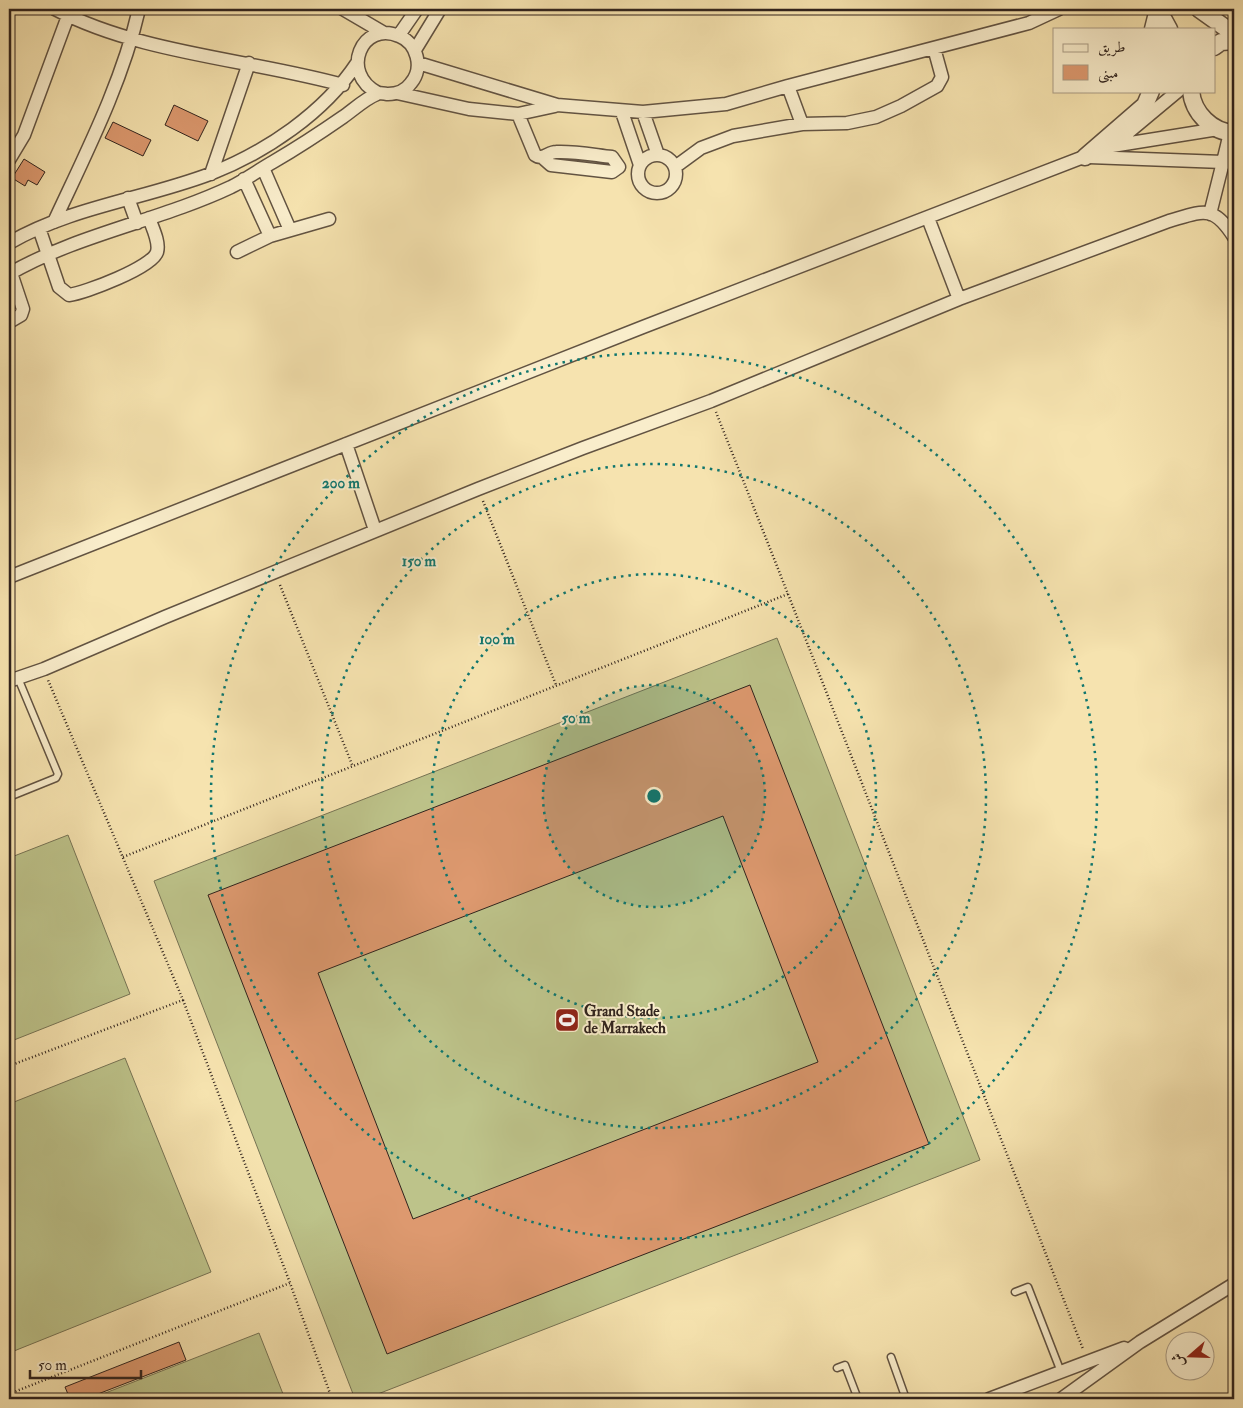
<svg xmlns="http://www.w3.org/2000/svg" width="1243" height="1408" viewBox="0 0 1243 1408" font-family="'IM FELL Double Pica',Amiri,serif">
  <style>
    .pitch { fill: #bdc38a; stroke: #767354 }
    .building { fill: #dd996f; stroke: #30231d; fill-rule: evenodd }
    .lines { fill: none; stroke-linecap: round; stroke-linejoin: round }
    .service-casing { stroke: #625342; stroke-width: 9 }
    .minor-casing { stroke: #625342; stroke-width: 15 }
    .tertiary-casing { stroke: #625342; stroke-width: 19 }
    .path { stroke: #30231d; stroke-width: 2.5; stroke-dasharray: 1 2.5; stroke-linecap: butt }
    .service { stroke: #f9edcb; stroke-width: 6 }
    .minor { stroke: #f9edcb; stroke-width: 12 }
    .tertiary { stroke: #f9edcb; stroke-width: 16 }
    .ring { fill: none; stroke: #0f766e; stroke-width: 2.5; stroke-dasharray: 2.5 5 }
    .labels { text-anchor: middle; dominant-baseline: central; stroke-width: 4; stroke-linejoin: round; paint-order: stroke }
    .poi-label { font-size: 15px; font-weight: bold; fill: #30231d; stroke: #f9edcb; text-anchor: start }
    .centre { fill: #0f766e; stroke: #f9edcb; stroke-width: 2.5 }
    .ring-label { font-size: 15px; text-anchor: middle; font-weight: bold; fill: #0f766e; stroke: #f9edcb; stroke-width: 4; stroke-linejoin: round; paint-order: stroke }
  </style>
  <rect width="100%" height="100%" fill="#f6e3af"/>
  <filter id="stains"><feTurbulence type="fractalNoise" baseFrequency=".004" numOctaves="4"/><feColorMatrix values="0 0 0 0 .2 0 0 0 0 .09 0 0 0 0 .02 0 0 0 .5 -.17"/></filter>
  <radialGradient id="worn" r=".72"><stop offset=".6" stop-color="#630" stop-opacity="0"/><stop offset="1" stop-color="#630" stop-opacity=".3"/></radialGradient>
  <path class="pitch" d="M777,638L980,1160L365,1399H355L154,881Z
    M68,835L130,994L9,1042V858Z
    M125,1058L211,1272L9,1353V1104Z
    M259,1333L285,1399H90Z"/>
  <path class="building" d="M174,105L208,121L198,141L165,125Z
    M113,122L151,140L143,156L105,138Z
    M24,159L45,172L37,185L28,180L25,186L12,178Z
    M750,685L929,1144L387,1354L208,895ZM723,816L818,1062L413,1219L318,973Z
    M179,1342L186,1360L85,1399H70L65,1387Z"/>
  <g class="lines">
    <defs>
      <path id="service" d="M9,797L56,778L58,774L18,678
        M1015,1292L1028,1287L1061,1372
        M891,1357L906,1399
        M837,1368L845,1365L858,1399"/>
      <path id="minor" d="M55,9C141,54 249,59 343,85
        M343,9L384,33
        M399,35L417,9
        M415,50L440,9
        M418,63L557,105L643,112L726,104L788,86L1029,23L1059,9
        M788,86L802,124
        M397,93L469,109L518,114L555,106
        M622,112L640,165
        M643,112L658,155
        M518,114L535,155C543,161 548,152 556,152C574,151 594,155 612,157L619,167
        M1230,133L1223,162L1234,163
        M1112,146L1178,91
        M638 174a19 19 0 1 1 38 0a19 19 0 1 1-38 0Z
        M1089,157L1223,162L1210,214
        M543,158L551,165L612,172L619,167
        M9,160L24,135L68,16
        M675,167L701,148L733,136L802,124L847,123L876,117L901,106L937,86L942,77L934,48
        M263,168L290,230
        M211,174L249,63
        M244,179L270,236
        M128,198L137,223
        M928,218L959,299
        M54,222C86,153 122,83 139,9
        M39,228L59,287L69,295C85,293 153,267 157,252C160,242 152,227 149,218
        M9,243C71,207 144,199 210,174C266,152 324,113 357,63
        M237,252L270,236L329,219
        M9,267L23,309L21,315L9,322
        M9,274C78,234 159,221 231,187C245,180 259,170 273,162C297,148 320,133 343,117C353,110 366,98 377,94C381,92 385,94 388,94C397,94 406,90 411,83C424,68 417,43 399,36C362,20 339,73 378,93
        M346,444L375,530
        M9,577L643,327L1112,146L1218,129
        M9,681L44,669L165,617L478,489L583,448L711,401L959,299L1169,221C1203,211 1213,204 1234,237
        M989,1399L1124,1348
        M1061,1399L1140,1342L1234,1284"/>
      <path id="tertiary" d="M1158,9L1169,29
        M1199,9L1234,34
        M1153,29L1158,9
        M1214,47L1221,42L1234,41
        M1191,91C1193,113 1212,132 1234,133
        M1085,157L1145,105L1151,91"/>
    </defs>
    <use href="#service" class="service-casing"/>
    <use href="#minor" class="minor-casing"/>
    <use href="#tertiary" class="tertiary-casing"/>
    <path class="path" d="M483,501L556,685
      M280,585L353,767
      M788,594L1083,1349
      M123,857L788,594L716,412
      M183,1000L290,1283
      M9,1066L183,1000L48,680
      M9,1394L290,1283L332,1399"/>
    <use href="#service" class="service"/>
    <use href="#minor" class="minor"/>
    <use href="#tertiary" class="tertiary"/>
  </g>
  <circle cx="654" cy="796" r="111" fill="#0f766e" fill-opacity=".12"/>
  <g class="ring">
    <circle cx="654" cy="796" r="111"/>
    <circle cx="654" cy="796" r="222"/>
    <circle cx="654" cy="796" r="332"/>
    <circle cx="654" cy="796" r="443"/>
  </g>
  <defs>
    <symbol id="stadium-square" viewBox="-11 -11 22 22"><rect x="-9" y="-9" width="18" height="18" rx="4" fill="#8f2418" stroke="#f9edcb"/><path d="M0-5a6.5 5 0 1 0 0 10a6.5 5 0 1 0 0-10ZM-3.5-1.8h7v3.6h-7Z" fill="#fff"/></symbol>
  </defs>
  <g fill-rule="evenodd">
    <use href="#stadium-square" x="553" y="1006" width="28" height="28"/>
  </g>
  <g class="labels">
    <g class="poi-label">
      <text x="584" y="1011">Grand Stade<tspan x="584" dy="17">de Marrakech</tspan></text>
    </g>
  </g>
  <circle cx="654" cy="796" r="8" class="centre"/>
  <g class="ring-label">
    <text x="341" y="488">200 m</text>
    <text x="419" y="566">150 m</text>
    <text x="497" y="644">100 m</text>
    <text x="576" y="723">50 m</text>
  </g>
  <rect width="1243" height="1408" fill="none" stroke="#f6e3af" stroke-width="30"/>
  <rect x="10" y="10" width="1223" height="1388" fill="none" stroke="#30231d" stroke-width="2.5"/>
  <rect x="15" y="15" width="1213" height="1378" fill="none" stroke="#30231d"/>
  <rect x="1053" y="28" width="162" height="65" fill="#f9edcb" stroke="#a99c85"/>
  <rect x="1063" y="44" width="25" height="8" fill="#f9edcb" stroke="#a99c85"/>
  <text x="1098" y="52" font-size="15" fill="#30231d">طريق</text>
  <rect x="1063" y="65" width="25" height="15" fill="#dd996f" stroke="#a99c85"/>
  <text x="1098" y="78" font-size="15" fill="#30231d">مبنى</text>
  <g transform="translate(1190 1356) rotate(250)"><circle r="24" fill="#f9edcb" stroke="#a99c85"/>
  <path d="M0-4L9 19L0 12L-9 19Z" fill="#8f2418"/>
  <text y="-8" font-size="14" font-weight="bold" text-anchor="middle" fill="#30231d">ش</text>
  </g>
  <path d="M30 1370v8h111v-8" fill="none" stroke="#30231d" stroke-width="2.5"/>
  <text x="38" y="1370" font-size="15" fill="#30231d" stroke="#f9edcb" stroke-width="4" paint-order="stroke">50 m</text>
  <rect width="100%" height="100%" filter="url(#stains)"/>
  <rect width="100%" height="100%" fill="url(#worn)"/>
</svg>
